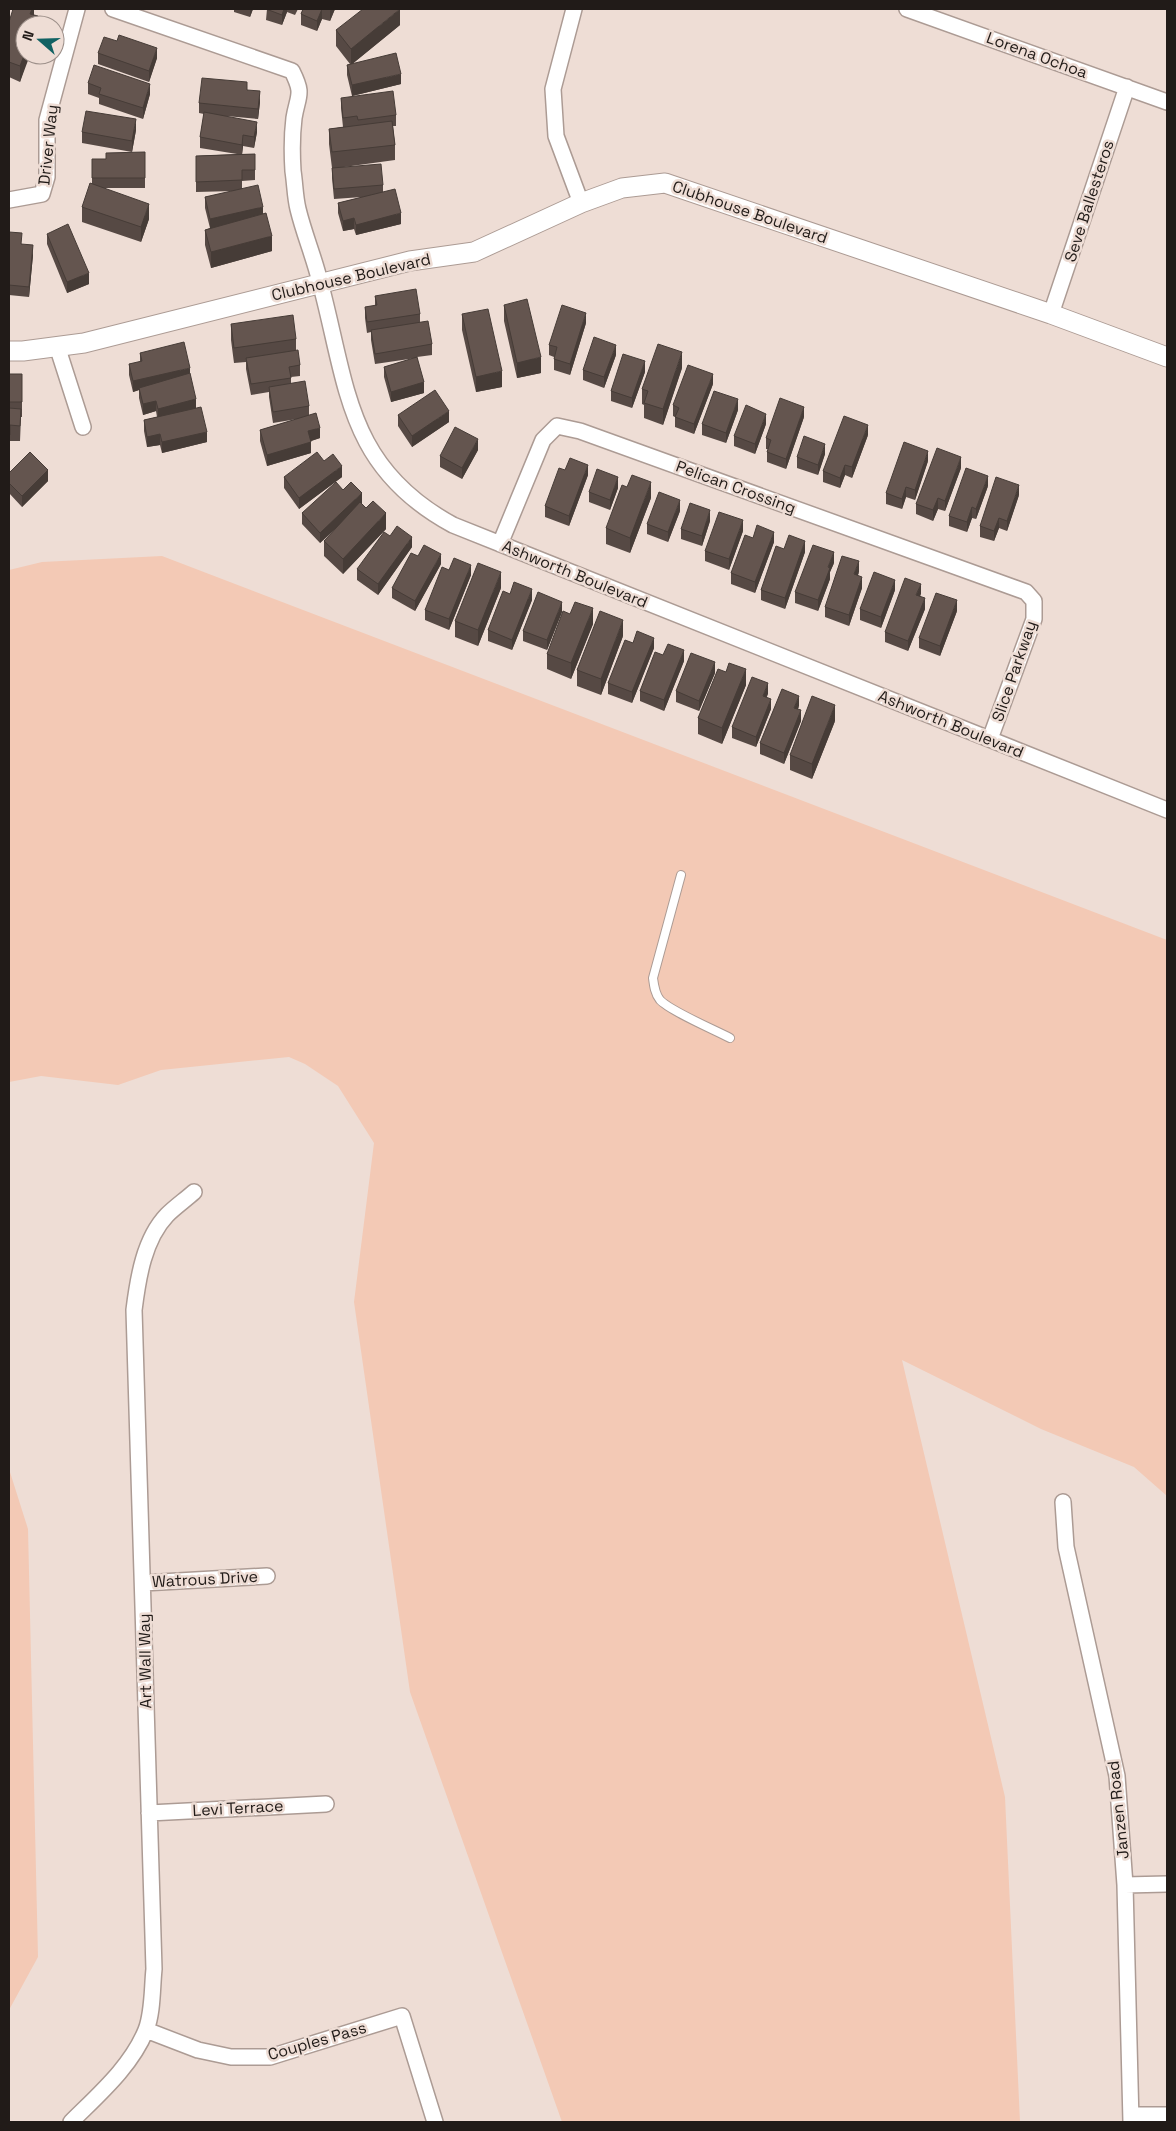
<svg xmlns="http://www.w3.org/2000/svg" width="1176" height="2131" viewBox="0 0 1176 2131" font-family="'Space Grotesk',sans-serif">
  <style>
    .green { fill: #f3c9b5 }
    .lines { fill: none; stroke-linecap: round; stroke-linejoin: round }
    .service-casing { stroke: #ac9b94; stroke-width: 10 }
    .minor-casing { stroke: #ac9b94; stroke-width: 18 }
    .tertiary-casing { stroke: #ac9b94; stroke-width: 21 }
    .service { stroke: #fff; stroke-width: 8 }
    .minor { stroke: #fff; stroke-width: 15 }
    .tertiary { stroke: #fff; stroke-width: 19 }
    .wall { fill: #564944 }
    .shaded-wall { fill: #463c37 }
    .building { fill: #64554f; stroke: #463c37 }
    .labels { text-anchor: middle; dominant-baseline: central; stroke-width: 5; stroke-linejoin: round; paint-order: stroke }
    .street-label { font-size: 16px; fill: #211b18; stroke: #eeddd5 }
  </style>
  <rect width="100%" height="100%" fill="#eeddd5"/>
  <path class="green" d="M162,556L1167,940V1496L1134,1467L1041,1429L902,1360L1005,1797L1020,2122H562L410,1692L354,1302L374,1143L338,1086L305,1064L289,1057L161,1070L118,1085L41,1076L9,1082V570L42,562Z
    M9,1469L28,1529L38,1957L9,2010Z"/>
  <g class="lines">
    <defs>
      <path id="service" d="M681,875L653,978C654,986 655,994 660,1000C670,1011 715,1030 730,1038"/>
      <path id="minor" d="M113,9L292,71C304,95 298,94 294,118C292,134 292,155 293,171C295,184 295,197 298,209C304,234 314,257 320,282C348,386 346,467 453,525L1167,810
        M574,9L553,89L556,136L581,203
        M907,9L1167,102
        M9,200L42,194L47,177V120L77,9
        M1051,314L1127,87
        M57,346L83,427
        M500,544L543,440L557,426L580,431L1026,592L1034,601V619L990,739
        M1063,1502L1066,1547L1117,1776L1125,1885L1131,2122
        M143,1583L267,1576
        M149,1813L326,1804
        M1125,1885L1167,1884
        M146,2030L198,2050L231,2057H270L402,2016L435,2122
        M1131,2115H1167
        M71,2122C98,2095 131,2067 146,2030C153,2012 152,1988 154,1969L134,1310C138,1278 144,1239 167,1215C175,1207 185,1200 194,1192"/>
      <path id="tertiary" d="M9,351H23L84,343L410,261L474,252L581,203L622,188L665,183L1051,314L1167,357"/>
    </defs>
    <use href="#service" class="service-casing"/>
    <use href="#minor" class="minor-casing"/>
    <use href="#tertiary" class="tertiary-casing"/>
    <use href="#service" class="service"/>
    <use href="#minor" class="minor"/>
    <use href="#tertiary" class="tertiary"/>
  </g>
  <path class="wall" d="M34,9V15L38,25L20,82L9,77V22Z
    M234,9H253L250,17L234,12Z
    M267,9H298L295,15L287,12L282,25L266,20Z
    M303,9H335L330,21L322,19L317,31L301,25V14Z
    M400,25L352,64L401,84L352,96L347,75V65L350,64L336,46V30Z
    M98,53L157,58L149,82L98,64Z
    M88,83L150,94L143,119L99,104V98L88,94Z
    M247,90L260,102L258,119L226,116L257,132L254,148L243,146L242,154H255V180L242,181V189L263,214L272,251L211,268L205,245V230L210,228L205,208V197L234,191L196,192V156L237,154L200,148V137L204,114L199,113V103Z
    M341,98L396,115V126H393L395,145V160L344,167L383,185V192L401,224L356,235L354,229L343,231L338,213V203L362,197L334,199L332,178V168L329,144V129L343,127L341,108Z
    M136,130L132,152L82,143V132Z
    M145,152V188H104L149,219L141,242L82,222V207L92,184V159H106Z
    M9,232L33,255L29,297L9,295Z
    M47,234L89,284L67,293L47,244Z
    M375,296L420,314V322L432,344V355L417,357L424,393L391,402L384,377V367L416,358L375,364L371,340V332L367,333L365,318V307L375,306Z
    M504,305L541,373L517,378L504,321Z
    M462,314L502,387L476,392L462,330Z
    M586,323L570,375L554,370V357L549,355V345Z
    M231,324L296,339V351L300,365V376L291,377V383L309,406V415L320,438L311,441V453L267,466L260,441V430L297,419L273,423L269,397V392L251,395L246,369V362L234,363L231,340Z
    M140,353L190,375L196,408L207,442L162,453L160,445L147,447L144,431V420L157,417L156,411L143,415L139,398V390L133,392L129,375V364L140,362Z
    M616,355L604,388L583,380V370Z
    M682,368L663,425L644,418V405L642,404V389Z
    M645,372L632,408L611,401V391Z
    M9,374H22V417H21L20,441H10V450H9Z
    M713,384L694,434L675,427V417L673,416V405Z
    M738,410L726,443L702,435V424Z
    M398,415L449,422L412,447L398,426Z
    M804,417L786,469L767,462V452L768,449H766V438Z
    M766,424L755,454L734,446V436Z
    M868,435L852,478L845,475L840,488L823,482V471Z
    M478,450L462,479L440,467V456Z
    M825,454L818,475L797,468V457Z
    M324,461L342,477L299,509L284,488V477Z
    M928,461L915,500L906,497L902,509L886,504V493Z
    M961,468L945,511L938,509L933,521L916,514V504Z
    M565,470L588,475L569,526L545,517V506Z
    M9,473L48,481L22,507L9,493Z
    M988,486L976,519L972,518L967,532L949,526V516Z
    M618,488L610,510L589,502V492Z
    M343,490L362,504L386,529L343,574L324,556V541L338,526L320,543L302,524V513Z
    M1019,495L1007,531L999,528L994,541L980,537V526Z
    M651,498L630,553L606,544V528Z
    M680,511L668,542L647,534V524Z
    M710,521L702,546L681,539V529Z
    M743,531L729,570L705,561V551Z
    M390,536L412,547L378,595L357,580V569Z
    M753,538L774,542L755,593L731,584V573Z
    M784,549L805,552L785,609L761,600V590Z
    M834,563L830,572V579L818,611L795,603V592Z
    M441,564L415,611L392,598V588Z
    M449,570L471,575L449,630L425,620V610Z
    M859,572L858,575L862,588L849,626L825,617V607Z
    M501,588L478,646L455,637V621Z
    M895,590L881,628L860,620V609Z
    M510,594L532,600L512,650L488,641V630Z
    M921,594L920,596L925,609L908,651L885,642V632Z
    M957,611L940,656L919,648V638Z
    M562,612L547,650L523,641V631Z
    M570,614L593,624L571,679L547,669V654Z
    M623,636L601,695L577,686V670Z
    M633,643L654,648L632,703L608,694V683Z
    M663,655L684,661L664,711L640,701V691Z
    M726,672L746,685L722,744L698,734V718Z
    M715,673L699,711L676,702V691Z
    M768,694L766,697L771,709L756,747L732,738V727Z
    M799,706L798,709L801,721L784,764L760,754V743Z
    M835,721L812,779L790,770V755Z"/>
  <path class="shaded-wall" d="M32,9H34V20L30,14Z
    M250,9H253L250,17Z
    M284,9H287V12L282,25V15Z
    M322,9V19L317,31V21Z
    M331,9H335L330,21V11Z
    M400,9V25L351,65V49Z
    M38,16V25H35Z
    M157,48V58L149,82V71Z
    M25,53V55H30L20,82V66Z
    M401,74V84L352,96V85Z
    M150,84V94L143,119V108Z
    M260,91V102L258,119V109Z
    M136,119V130L132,152V141Z
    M257,122V132L254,148V137Z
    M243,135V146L242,155V145Z
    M149,204V219L141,242V227Z
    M263,207V217L210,230V219Z
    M401,213V224L356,235V225Z
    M354,218V229L343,231V221Z
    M272,236V251L211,268V252Z
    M33,245V255L29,297V287Z
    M89,273V284L67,293V282Z
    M586,313V323L570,375V364Z
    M616,345V355L604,388V377Z
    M682,352V368L663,425V409Z
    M541,357V373L517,378V363Z
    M645,361V372L632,408V398Z
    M190,368V378L139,388V390L133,392V381Z
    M502,371V387L476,392V377Z
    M713,374V384L694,434V424Z
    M424,382V393L391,402V392Z
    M196,399V409L158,420V409Z
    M738,399V410L726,443V433Z
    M156,401V411L143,415V404Z
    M804,407V417L786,469V459Z
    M449,411V422L412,447V436Z
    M766,414V424L755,454V444Z
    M868,425V435L852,478V467Z
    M320,428V438L308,442V431Z
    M207,432V442L162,453V442Z
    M160,434V445L147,447V437Z
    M478,439V450L462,479V468Z
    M311,442V453L267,466V455Z
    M825,444V454L818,475V465Z
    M928,451V461L915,500V490Z
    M961,457V468L945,511V501Z
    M588,465V475L569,526V516Z
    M845,465V475L840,488V478Z
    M342,466V477L299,509V498Z
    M48,470V481L22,507V496Z
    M988,476V486L976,519V509Z
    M618,477V488L610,510V500Z
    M651,482V498L630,553V538Z
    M1019,485V495L1007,531V521Z
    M906,487V497L902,509V499Z
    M362,493V504L320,543V533Z
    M938,498V509L933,521V510Z
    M680,500V511L668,542V532Z
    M972,507V518L967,532V522Z
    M710,510V521L702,546V536Z
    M386,513V529L343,574V559Z
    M999,518V528L994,541V531Z
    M743,520V531L729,570V559Z
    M774,532V542L755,593V582Z
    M412,537V547L378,595V584Z
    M805,541V552L785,609V598Z
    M834,552V563L830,572V579L818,611V600L828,567Z
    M441,554V564L415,611V601Z
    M859,561V572L854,585V574Z
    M471,565V575L449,630V619Z
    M501,572V588L478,646V630Z
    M862,577V588L849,626V615Z
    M895,580V590L881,628V617Z
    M921,584V594L916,605V595Z
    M532,589V600L512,650V640Z
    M925,598V609L908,651V641Z
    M957,600V611L940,656V646Z
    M562,602V612L547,650V640Z
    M593,608V624L571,679V663Z
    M623,620V636L601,695V679Z
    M654,638V648L632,703V692Z
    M684,650V661L664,711V700Z
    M715,662V673L699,711V701Z
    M746,669V685L722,744V728Z
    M768,683V694L763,706V696Z
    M799,696V706L794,718V708Z
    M771,699V709L756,747V737Z
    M835,705V721L812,779V764Z
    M801,710V721L784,764V753Z"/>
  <path class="building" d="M13,9H32L30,14L38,16L35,25H25V53L20,66L9,62V22Z
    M266,9H284L282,15Z
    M303,9H322L317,21L301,14Z
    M363,9H400L351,49L336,30Z
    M119,35L157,48L149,71L98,53L104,37L117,41Z
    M396,53L401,74L352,85L347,65Z
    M94,65L150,84L143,108L99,94L101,88L88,83Z
    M202,78L247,82V90L260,91L258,109L199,103Z
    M393,91L396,115L358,120L357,116L343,118L341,98Z
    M86,111L136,119L132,141L82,132Z
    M204,112L257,122L254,137L243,135L242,145L200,137Z
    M392,121L395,145L332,152L329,129Z
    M145,152V178H92V159H106V153Z
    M255,154V170H242V180L196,182V156Z
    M381,164L383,185L334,189L332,168Z
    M90,183L149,204L141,227L82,207Z
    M258,185L263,207L210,219L205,197Z
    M395,189L401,213L356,225L354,218L343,221L338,203Z
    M266,213L272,236L211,252L205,230Z
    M68,224L89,273L67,282L47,234Z
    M9,232L22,233L21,244L33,245L29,287L9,285Z
    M416,289L420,314L367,322L365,307L377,305L375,296Z
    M527,299L541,357L517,363L504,305Z
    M562,305L586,313L570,364L554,359L557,347L549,345Z
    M488,309L502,371L476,377L462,314Z
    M293,315L296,339L234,348L231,324Z
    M428,321L432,344L375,354L371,330Z
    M594,337L616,345L604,377L583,370Z
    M184,342L190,368L133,381L129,364L142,361L140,353Z
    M658,344L682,352L663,409L644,403L648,391L642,389Z
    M298,350L300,365L289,367L291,378L251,384L246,358Z
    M623,354L645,361L632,398L611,391Z
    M417,357L424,382L391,392L384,367Z
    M688,365L713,374L694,424L675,417L679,408L673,405Z
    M190,373L196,399L158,409L156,401L143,404L139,388Z
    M9,374H22V402H9Z
    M305,381L309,406L273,412L269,387Z
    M435,390L449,411L412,436L398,415Z
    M714,391L738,399L726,433L702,424Z
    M780,398L804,407L786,459L767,452L771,440L766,438Z
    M746,405L766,414L755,444L734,436Z
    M201,407L207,432L162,442L160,434L147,437L144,420Z
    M9,408L21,409L20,426L10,425V435L9,434Z
    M316,413L320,428L308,431L311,442L267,455L260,430Z
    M844,416L868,425L852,467L845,465L840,478L823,471Z
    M455,427L478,439L462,468L440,456Z
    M804,436L825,444L818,465L797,457Z
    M904,442L928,451L915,490L906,487L902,499L886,493Z
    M937,448L961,457L945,501L938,498L933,510L916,504Z
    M30,452L48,470L22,496L9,483V473Z
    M317,452L324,461L333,454L342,466L299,498L284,477Z
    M570,458L588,465L569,516L545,506L559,468L565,470Z
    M966,468L988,476L976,509L972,507L967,522L949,516Z
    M597,469L618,477L610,500L589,492Z
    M632,475L651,482L630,538L606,528L622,485L627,487Z
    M996,477L1019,485L1007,521L999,518L994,531L980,526Z
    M336,482L343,490L351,482L362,493L320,533L302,513Z
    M659,492L680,500L668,532L647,524Z
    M373,501L386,513L343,559L324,541L360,502L366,508Z
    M690,503L710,510L702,536L681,529Z
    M719,512L743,520L729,559L705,551Z
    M757,525L774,532L755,582L731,573L745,535L753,538Z
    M397,526L412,537L378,584L357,569L384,532L390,536Z
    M789,535L805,541L785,598L761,590L776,546L784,549Z
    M424,545L441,554L415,601L392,588L411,553L418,556Z
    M813,545L834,552L828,567L830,568L818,600L795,592Z
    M842,556L859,561L854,574L862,577L849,615L825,607Z
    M454,558L471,565L449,619L425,610L442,567L449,570Z
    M478,563L501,572L478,630L455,621Z
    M874,572L895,580L881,617L860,609Z
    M905,578L921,584L916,595L925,598L908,641L885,632Z
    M514,582L532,589L512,640L488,630L503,591L510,594Z
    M538,592L562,602L547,640L523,631Z
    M936,593L957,600L940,646L919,638Z
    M575,602L593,608L571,663L547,654L563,611L570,614Z
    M600,611L623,620L601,679L577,670Z
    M637,631L654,638L632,692L608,683L625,640L633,643Z
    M668,644L684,650L664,700L640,691L655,652L663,655Z
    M691,653L715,662L699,701L676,691Z
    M729,663L746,669L722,728L698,718L718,669L726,672Z
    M752,677L768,683L763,696L771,699L756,737L732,727Z
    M782,689L799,696L794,708L801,710L784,753L760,743Z
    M812,696L835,705L812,764L790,755Z"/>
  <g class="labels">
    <g class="street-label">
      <text transform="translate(1037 55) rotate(20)">Lorena Ochoa</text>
      <text transform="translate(48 145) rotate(-84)">Driver Way</text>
      <text transform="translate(1089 201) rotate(-72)">Seve Ballesteros</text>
      <text transform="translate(750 212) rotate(19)">Clubhouse Boulevard</text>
      <text transform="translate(351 277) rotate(-13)">Clubhouse Boulevard</text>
      <text transform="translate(736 487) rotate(20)">Pelican Crossing</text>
      <text transform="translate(575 574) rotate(22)">Ashworth Boulevard</text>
      <text transform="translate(1014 671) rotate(-71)">Slice Parkway</text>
      <text transform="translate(951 724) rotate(22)">Ashworth Boulevard</text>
      <text transform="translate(205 1579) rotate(-3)">Watrous Drive</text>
      <text transform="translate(145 1661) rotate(-91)">Art Wall Way</text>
      <text transform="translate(238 1808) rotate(-3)">Levi Terrace</text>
      <text transform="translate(1118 1810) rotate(-96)">Janzen Road</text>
      <text transform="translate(317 2041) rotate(-16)">Couples Pass</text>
    </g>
  </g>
  <rect width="1176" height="2131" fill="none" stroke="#211b18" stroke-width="20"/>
  <g transform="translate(40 40) rotate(290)"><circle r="24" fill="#eeddd5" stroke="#9c8f89"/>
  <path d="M0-4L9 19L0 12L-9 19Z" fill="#116263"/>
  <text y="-8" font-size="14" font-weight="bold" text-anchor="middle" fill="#211b18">N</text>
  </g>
</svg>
